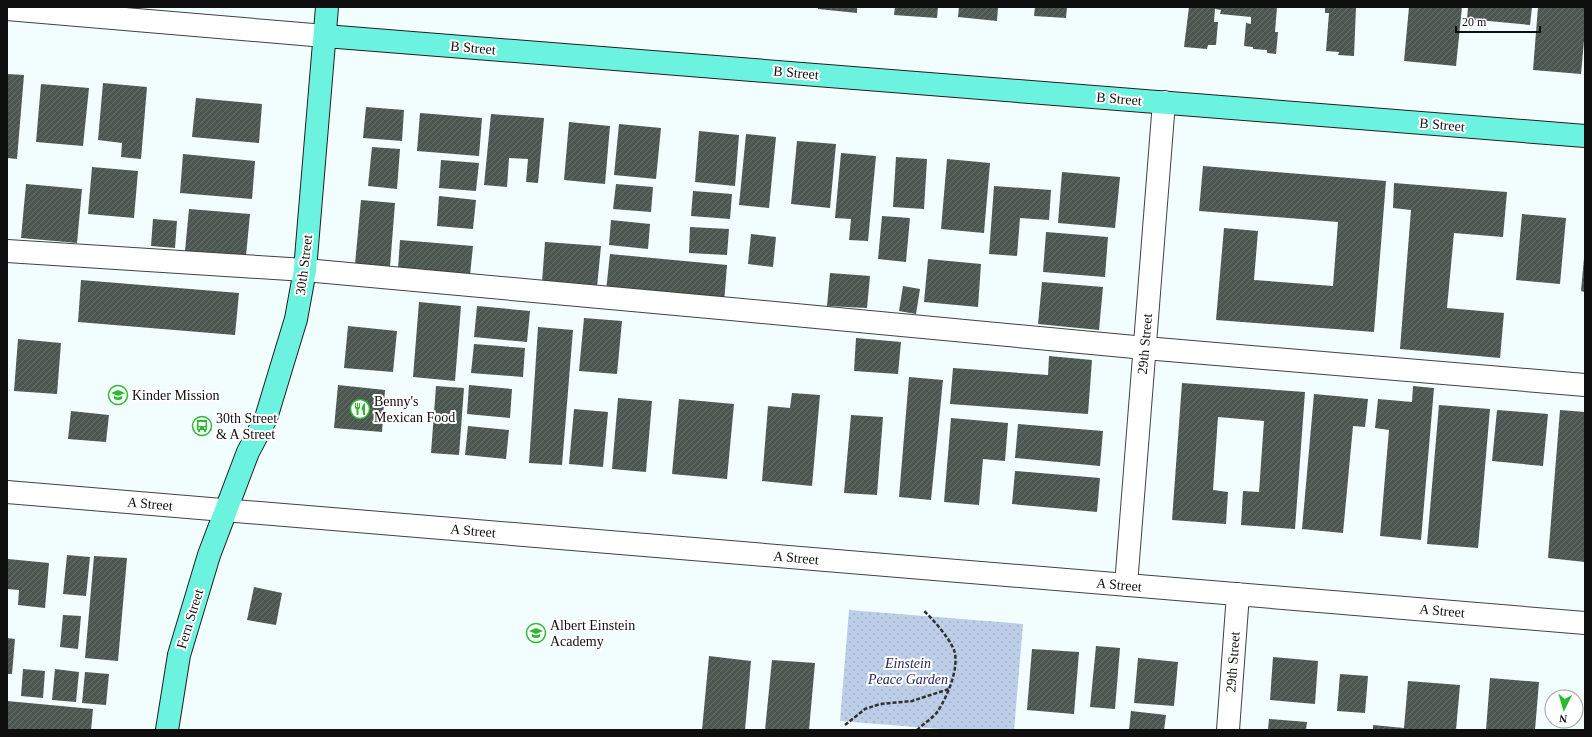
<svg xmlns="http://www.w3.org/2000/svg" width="1592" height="737" viewBox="0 0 1592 737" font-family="Georgia,serif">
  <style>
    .park { fill: url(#park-dots) }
    .building { fill: url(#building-hatch) }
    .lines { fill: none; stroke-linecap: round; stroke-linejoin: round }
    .minor-casing { stroke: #424242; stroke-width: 24 }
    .major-casing { stroke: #202020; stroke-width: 24 }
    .path { stroke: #313131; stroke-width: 2.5; stroke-dasharray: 4 2; stroke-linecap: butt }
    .minor { stroke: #fff; stroke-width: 22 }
    .major { stroke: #6cf3e0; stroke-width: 22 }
    .labels { text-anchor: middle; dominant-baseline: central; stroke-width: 4; stroke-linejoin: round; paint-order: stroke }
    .street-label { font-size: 14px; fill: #0f0f0f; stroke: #fff }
    .poi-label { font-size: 14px; fill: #0f0f0f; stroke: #fff; text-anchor: start }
    .park-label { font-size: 14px; font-style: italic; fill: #212865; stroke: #fff }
  </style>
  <defs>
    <pattern id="park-dots" width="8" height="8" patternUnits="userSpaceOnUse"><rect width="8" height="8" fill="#bccee8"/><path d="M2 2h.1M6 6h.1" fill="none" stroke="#a0b0c6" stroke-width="1.8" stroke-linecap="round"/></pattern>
    <pattern id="building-hatch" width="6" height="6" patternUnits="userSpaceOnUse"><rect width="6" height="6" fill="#4c5751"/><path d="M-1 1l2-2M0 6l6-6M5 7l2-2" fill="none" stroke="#676f6a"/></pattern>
  </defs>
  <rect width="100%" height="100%" fill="#f1fefd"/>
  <path class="park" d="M849,610L1023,624L1014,730H952L840,721Z"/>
  <path class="building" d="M818,7H857V13L818,9Z
    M895,7H938L937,18L894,15Z
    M959,7H998L997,21L958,17Z
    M1035,7H1067L1066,18L1034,16Z
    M1189,7H1277L1275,32H1278L1276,54L1267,53V50L1253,49V47L1244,46L1246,23L1251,24V17L1220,14L1221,10L1215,9L1214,22H1218L1216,45H1208L1207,49L1184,47Z
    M1325,7H1356L1354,56L1338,55L1339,52L1326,51L1329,13H1325Z
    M1409,7H1462L1456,66L1404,61Z
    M1468,7H1532L1530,25L1467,19Z
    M1538,7H1585V30L1581,74L1533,70Z
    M7,74L24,75L17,159L7,158Z
    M103,83L147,87L141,159L121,157L122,143L98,140Z
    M41,84L89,88L83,146L36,142Z
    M196,98L262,104L259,143L192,137Z
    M366,107L404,110L402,141L363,138Z
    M420,113L482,118L479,156L417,151Z
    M491,114L544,118L538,183L526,182L528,159L509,158L507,187L484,185Z
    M569,122L610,126L605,184L564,180Z
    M619,124L661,128L656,179L614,175Z
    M699,131L739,135L735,186L695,182Z
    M746,134L776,137L769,208L739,205Z
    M797,141L836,144L830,208L791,204Z
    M372,147L400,149L397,189L368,186Z
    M841,153L876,156L868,241L849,240L851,219L835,218Z
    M183,154L255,161L252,199L180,193Z
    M896,157L927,159L924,209L893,207Z
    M947,159L990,163L984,233L941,229Z
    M441,160L479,163L476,191L439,188Z
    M1203,166L1386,181L1374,332L1216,320L1224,228L1258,231L1254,280L1333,286L1338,222L1199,211Z
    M92,167L138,171L134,218L88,214Z
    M1062,172L1120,177L1115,228L1058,223Z
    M1394,183L1507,192L1503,237L1454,233L1447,308L1504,313L1500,358L1400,349L1411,210L1393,208Z
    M26,184L82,189L77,243L21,238Z
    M616,184L653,187L651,212L613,209Z
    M994,186L1051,190L1049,220L1020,218L1017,256L989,254Z
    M693,191L732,194L730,219L691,216Z
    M439,196L476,200L473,229L437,226Z
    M361,200L395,203L390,267L355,264Z
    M189,209L250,214L246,256L185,251Z
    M1522,214L1566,218L1560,284L1516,280Z
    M882,216L910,218L906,262L878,259Z
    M153,219L177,221L175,248L151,246Z
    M611,220L650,224L648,249L609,245Z
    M690,227L729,229L727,255L689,253Z
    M1046,232L1108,237L1105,277L1043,272Z
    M751,234L776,237L773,267L748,264Z
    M400,240L473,246L470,275L398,269Z
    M545,242L601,246L597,287L542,282Z
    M610,254L727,265L724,303L606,291Z
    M1584,258H1585V292L1581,291Z
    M928,259L981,264L978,307L924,302Z
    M830,273L870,276L867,308L827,306Z
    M81,280L239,293L235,335L78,322Z
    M1042,282L1103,287L1099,330L1038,324Z
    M903,286L920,289L916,314L899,311Z
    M419,302L461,306L455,381L413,377Z
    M477,306L530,311L527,342L474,337Z
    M584,318L622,321L617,374L579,371Z
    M348,326L397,331L393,372L344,368Z
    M538,327L573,330L562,465L529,463Z
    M856,338L901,342L898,374L854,371Z
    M18,339L61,343L57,394L14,391Z
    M474,344L525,348L523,377L471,373Z
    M1049,356L1092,360L1088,414L950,404L953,368L1048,375Z
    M909,377L943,380L931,500L899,497Z
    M1182,383L1305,392L1295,529L1241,525L1243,491L1259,492L1264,421L1218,417L1213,490L1228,492L1226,524L1172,520Z
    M338,385L385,390L382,432L334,428Z
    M469,385L512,389L510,418L467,414Z
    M436,386L464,388L459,455L431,453Z
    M1413,386L1434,388L1421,540L1380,536L1389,430L1375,428L1378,399L1412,402Z
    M792,393L820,395L812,486L762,481L768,406L790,408Z
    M1314,394L1368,399L1365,427L1353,426L1343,533L1302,529Z
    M618,398L652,401L646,472L612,469Z
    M679,399L734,404L727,479L672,474Z
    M1439,405L1490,409L1478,548L1427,544Z
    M574,409L608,412L603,467L569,464Z
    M1497,410L1548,414L1543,466L1492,461Z
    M1560,410L1585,412V562L1548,558Z
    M71,411L109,415L106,442L68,439Z
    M851,415L883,417L877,495L844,493Z
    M951,418L1008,423L1005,461L983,459L979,505L944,502Z
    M1018,424L1103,431L1100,466L1015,458Z
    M468,426L509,430L506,459L465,455Z
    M1015,471L1100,478L1097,512L1012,504Z
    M67,555L90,557L86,596L63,594Z
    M94,556L127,558L118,661L85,658Z
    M8,559L49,563L45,608L18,605L19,590L7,589Z
    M254,587L282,593L276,625L247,620Z
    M63,615L81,616L78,649L60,647Z
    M7,638L15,639L12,674H7Z
    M1096,646L1120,648L1115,709L1090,707Z
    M1032,649L1079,652L1074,714L1027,710Z
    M709,656L751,661L745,730H702Z
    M1273,657L1318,661L1315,704L1270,700Z
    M1138,658L1178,662L1174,706L1134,703Z
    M772,660L815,663L809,730H765Z
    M23,669L45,671L43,698L21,696Z
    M55,669L79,672L76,702L52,700Z
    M85,672L109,674L106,705L82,703Z
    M1340,674L1368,676L1365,713L1337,711Z
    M1490,678L1539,682L1535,730H1486Z
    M1408,681L1460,685L1456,730H1373V725L1404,728Z
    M7,701L93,709L91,730H7Z
    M1131,711L1166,715L1164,730H1129Z
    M1269,719L1307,722L1306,730H1268Z"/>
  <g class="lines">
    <defs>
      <path id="minor" d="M7,9L325,36
        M7,251L305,270L731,309L1145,348L1585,385
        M7,492L1585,623
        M1126,585L1164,102
        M1228,730L1238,594"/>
      <path id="major" d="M325,36L1585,136
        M167,730L179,655L209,555L248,452L266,418L296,319L305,270L327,7"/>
    </defs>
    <use href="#minor" class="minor-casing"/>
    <use href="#major" class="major-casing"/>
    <path class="path" d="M845,725L865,709L880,704L912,701L949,689
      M917,730C923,724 933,718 938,711C947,697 960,667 954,650C950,639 933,619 924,611"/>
    <use href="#minor" class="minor"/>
    <use href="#major" class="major"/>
  </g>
  <defs>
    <symbol id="school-ring" viewBox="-11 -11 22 22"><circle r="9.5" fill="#fff" stroke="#2bbb33" stroke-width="1.5"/><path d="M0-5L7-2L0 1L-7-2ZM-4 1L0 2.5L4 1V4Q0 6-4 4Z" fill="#2bbb33"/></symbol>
    <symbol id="restaurant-ring" viewBox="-11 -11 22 22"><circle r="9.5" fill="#fff" stroke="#2bbb33" stroke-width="1.5"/><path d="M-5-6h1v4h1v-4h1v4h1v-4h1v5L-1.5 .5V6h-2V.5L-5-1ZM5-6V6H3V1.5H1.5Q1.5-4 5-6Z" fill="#2bbb33"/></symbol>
    <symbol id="bus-ring" viewBox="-11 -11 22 22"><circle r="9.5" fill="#fff" stroke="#2bbb33" stroke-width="1.5"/><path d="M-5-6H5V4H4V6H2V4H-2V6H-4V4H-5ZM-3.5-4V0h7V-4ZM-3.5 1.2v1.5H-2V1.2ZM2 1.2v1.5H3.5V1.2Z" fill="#2bbb33"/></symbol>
  </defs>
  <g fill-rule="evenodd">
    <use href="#school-ring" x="107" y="384" width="22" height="22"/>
    <use href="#restaurant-ring" x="349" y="398" width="22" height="22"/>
    <use href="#bus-ring" x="191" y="415" width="22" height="22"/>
    <use href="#school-ring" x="525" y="622" width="22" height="22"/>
  </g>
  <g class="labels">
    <g class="street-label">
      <text transform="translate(473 48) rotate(5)">B Street</text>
      <text transform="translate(796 73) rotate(5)">B Street</text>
      <text transform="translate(1119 99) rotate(5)">B Street</text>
      <text transform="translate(1442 125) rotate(5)">B Street</text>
      <text transform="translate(304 265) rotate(-83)">30th Street</text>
      <text transform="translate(1145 344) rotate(-85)">29th Street</text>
      <text transform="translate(150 504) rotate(5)">A Street</text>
      <text transform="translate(473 531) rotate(5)">A Street</text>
      <text transform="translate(796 558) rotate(5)">A Street</text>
      <text transform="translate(1119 585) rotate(5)">A Street</text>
      <text transform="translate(1442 611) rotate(5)">A Street</text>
      <text transform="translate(190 619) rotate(-73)">Fern Street</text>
      <text transform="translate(1233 662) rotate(-86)">29th Street</text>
    </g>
    <g class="poi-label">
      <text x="132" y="395">Kinder Mission</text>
      <text x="374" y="401">Benny's<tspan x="374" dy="16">Mexican Food</tspan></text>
      <text x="216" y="418">30th Street<tspan x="216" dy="16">&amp; A Street</tspan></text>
      <text x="550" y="625">Albert Einstein<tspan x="550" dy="16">Academy</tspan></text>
    </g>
    <g class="park-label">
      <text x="908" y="663">Einstein<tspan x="908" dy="16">Peace Garden</tspan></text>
    </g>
  </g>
  <rect width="1592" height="737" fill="none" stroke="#0f0f0f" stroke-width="16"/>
  <g transform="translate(1564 709) rotate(185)"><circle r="19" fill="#ffffff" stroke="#9f9f9f"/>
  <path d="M0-3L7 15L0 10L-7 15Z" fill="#2bbb33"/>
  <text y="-6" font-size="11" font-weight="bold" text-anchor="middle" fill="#0f0f0f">N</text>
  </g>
  <path d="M1456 26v6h84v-6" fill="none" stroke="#0f0f0f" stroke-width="2"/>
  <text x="1462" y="26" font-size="12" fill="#0f0f0f" stroke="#ffffff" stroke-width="3" paint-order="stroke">20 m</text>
</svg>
